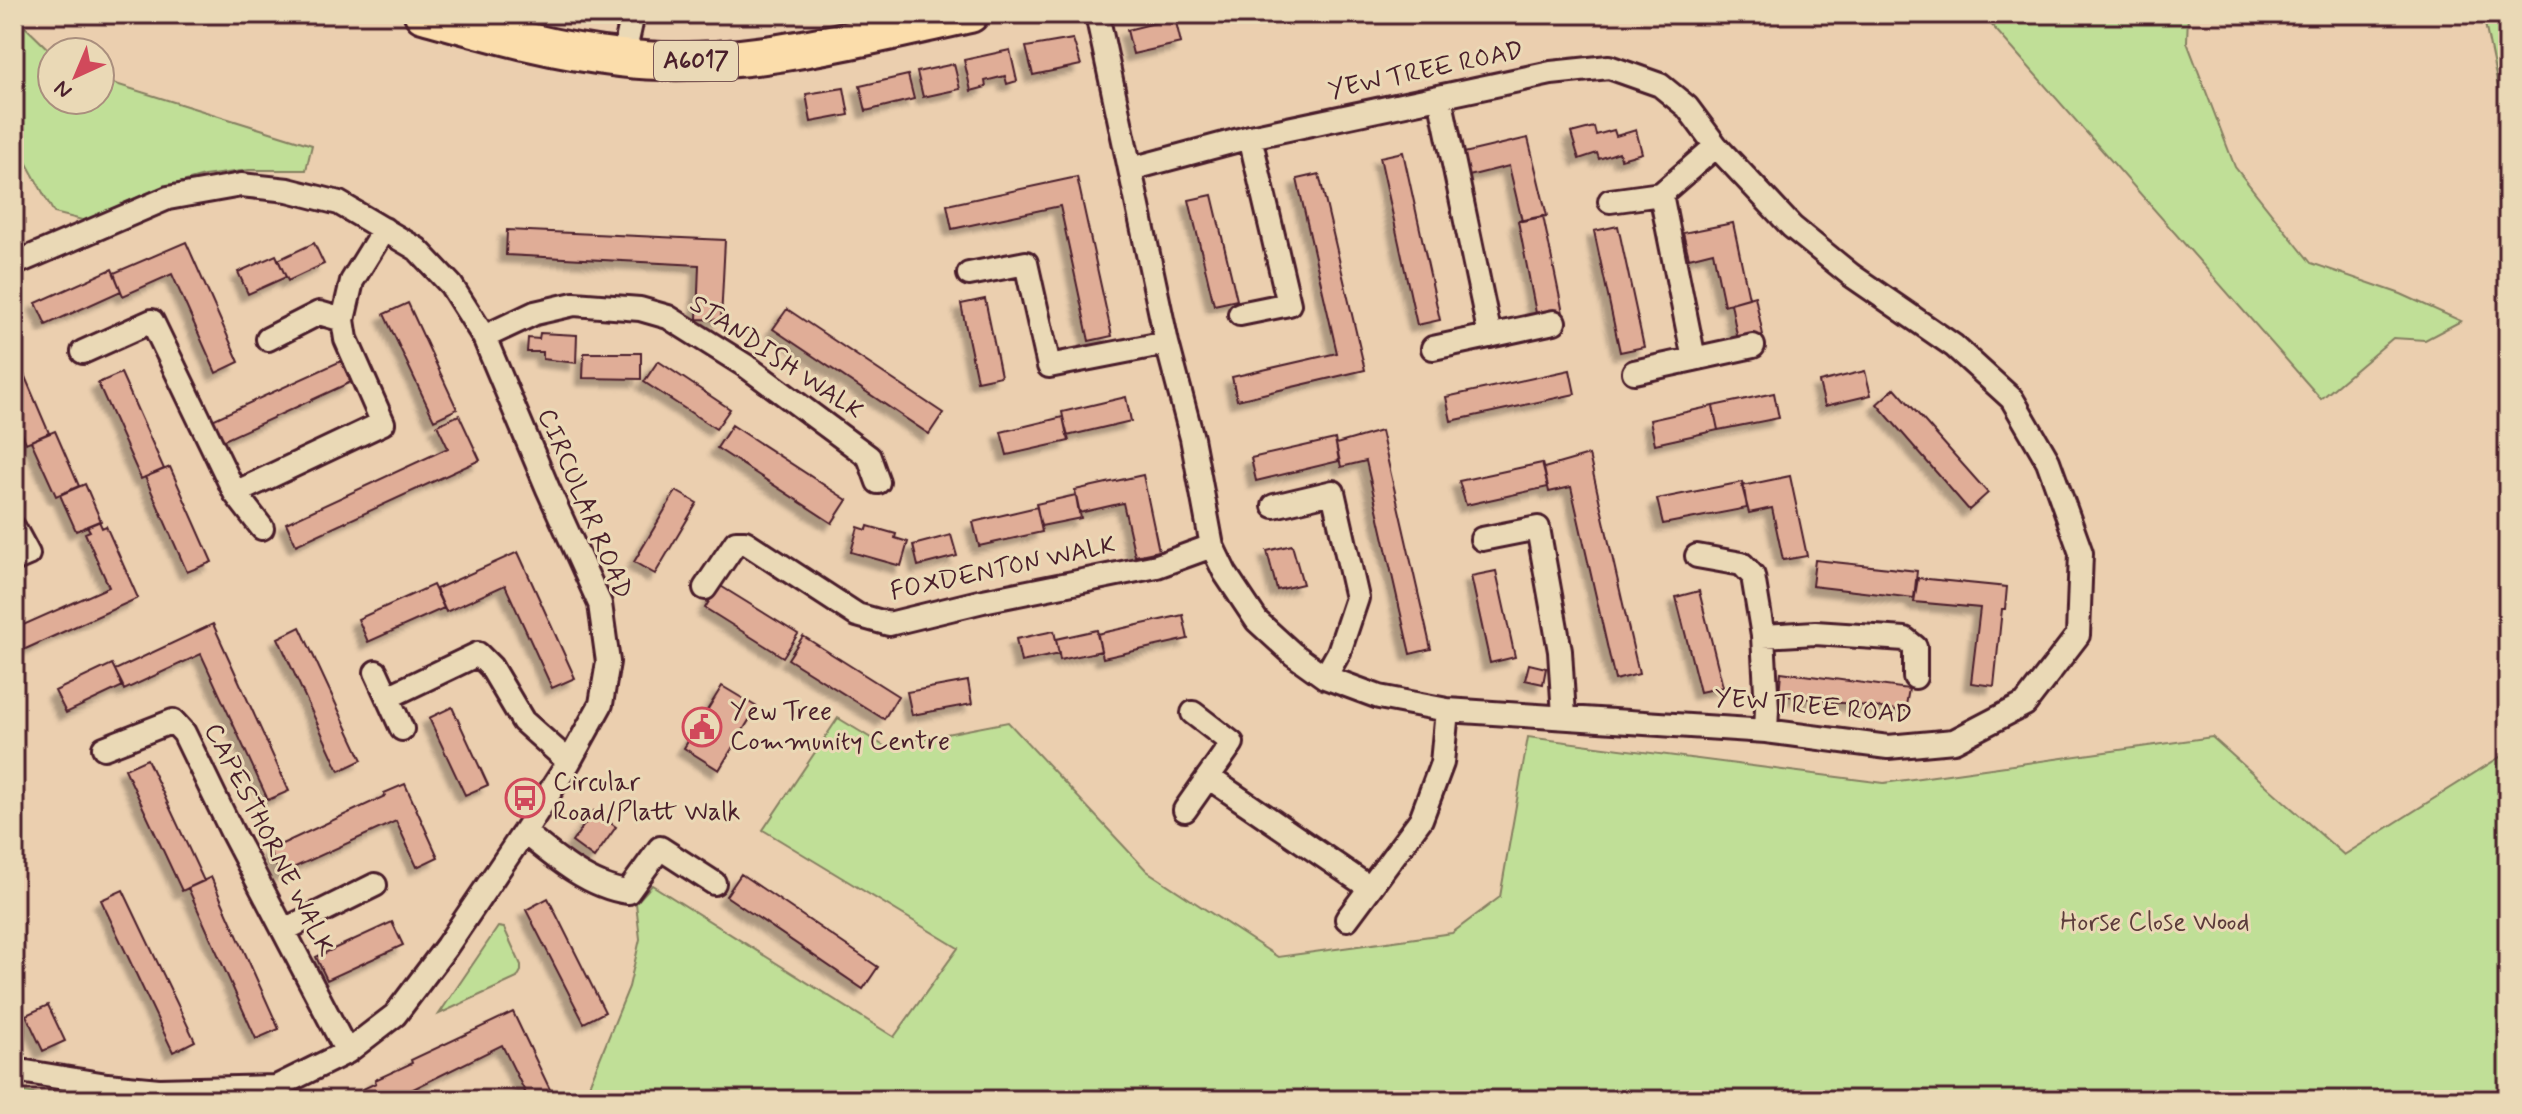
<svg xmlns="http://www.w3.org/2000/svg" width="2522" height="1114" viewBox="0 0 2522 1114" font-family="Mynerve,sans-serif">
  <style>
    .green { fill: #c0df97; stroke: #857f61; stroke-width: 2 }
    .building { fill: #e0ad97; stroke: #4a1f2b; stroke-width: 2; filter: url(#shadow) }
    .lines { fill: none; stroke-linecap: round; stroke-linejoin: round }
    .minor-casing { stroke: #4a1f2b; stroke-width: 28 }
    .trunk-casing { stroke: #4a1f2b; stroke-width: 42 }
    .minor { stroke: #ead9b6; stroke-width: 22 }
    .trunk { stroke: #fbddab; stroke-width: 36 }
    .labels { text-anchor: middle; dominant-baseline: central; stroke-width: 6; stroke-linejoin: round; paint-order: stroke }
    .shield { fill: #ead9b6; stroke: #7a5755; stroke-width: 2 }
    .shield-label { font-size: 24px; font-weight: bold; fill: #4a1f2b }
    .street-label { font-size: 26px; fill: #4a1f2b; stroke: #ead9b6 }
    .poi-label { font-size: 26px; fill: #4a1f2b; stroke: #ead9b6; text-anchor: start }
    .park-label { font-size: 26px; fill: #5c3c3b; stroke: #ead9b6 }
  </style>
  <defs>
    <filter id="shadow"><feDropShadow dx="-7" dy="7" stdDeviation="2" flood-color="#0004"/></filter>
  </defs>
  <rect width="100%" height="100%" fill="#ebcfaf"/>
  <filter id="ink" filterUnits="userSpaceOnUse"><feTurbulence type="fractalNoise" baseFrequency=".0125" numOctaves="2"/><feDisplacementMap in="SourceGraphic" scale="16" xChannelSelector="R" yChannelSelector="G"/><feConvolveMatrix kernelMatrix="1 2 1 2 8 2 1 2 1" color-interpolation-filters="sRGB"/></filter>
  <g filter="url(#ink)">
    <path class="green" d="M1982,14H2188L2187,42L2235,167L2311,263L2401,294L2461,321L2425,340L2393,338L2321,399Z
      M2483,14H2508V102L2498,86Z
      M14,16L52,53V100H100V79L312,145L306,170H249L204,176L154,190L86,221L54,213L14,140Z
      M838,718L884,746L1008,722L1147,871L1278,957L1452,933L1500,897L1528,737L1884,783L2212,737L2344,855L2508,752V1085L2475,1100H583L629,987L640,939L636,903L652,885L894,1037L958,948L763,830Z
      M498,927L504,928L521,965V971L517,978L439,1014Z
      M14,1090L49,1096L57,1100H14Z"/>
    <path class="building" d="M1175,18L1181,43L1133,54L1127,30Z
      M1073,39L1081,65L1033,75L1026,47Z
      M1010,50L1017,81L1007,84L1005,76L985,81L986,87L971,91L964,60Z
      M954,64L960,89L923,97L917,72Z
      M908,75L914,99L866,111L860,86Z
      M844,88L849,115L811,122L806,94Z
      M1594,127L1596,135L1614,130L1616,136L1636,130L1642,153L1621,159L1619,152L1599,159L1597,153L1579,159L1571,133Z
      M1528,138L1547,216L1522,221L1509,166L1469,176L1464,153Z
      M1403,152L1440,320L1417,325L1380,157Z
      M1319,174L1365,370L1237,400L1232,377L1337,353L1297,179Z
      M1077,177L1112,336L1089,341L1060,206L952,229L947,205Z
      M1212,195L1237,300L1214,305L1189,200Z
      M1543,216L1563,313L1537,318L1518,221Z
      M1733,223L1749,298L1724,305L1713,252L1689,258L1683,233Z
      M1618,226L1644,347L1620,352L1594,231Z
      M507,230L725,240L721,320L697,319L699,265L506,255Z
      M186,242L239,362L216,373L172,274L123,296L114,273Z
      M314,243L324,264L288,281L278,260Z
      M276,255L286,277L248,294L238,272Z
      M112,269L121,291L46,325L36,303Z
      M1755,296L1763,335L1738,341L1731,303Z
      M985,299L1001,376L977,381L961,304Z
      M408,303L457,409L434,420L384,314Z
      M787,309L943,413L929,434L773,329Z
      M540,333L577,335L576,363L543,359V352H527L528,338L539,339Z
      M14,351L49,433L26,443L14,414Z
      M584,353H641V379L583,378Z
      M341,361L351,382L220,442L210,421Z
      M658,361L730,409L716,429L644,382Z
      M1570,370L1575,394L1451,421L1446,397Z
      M1865,371L1871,395L1825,406L1819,382Z
      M121,373L164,469L141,479L98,383Z
      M1895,388L1988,493L1969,510L1877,404Z
      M1774,393L1779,418L1718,430L1713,406Z
      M1126,397L1131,421L1067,436L1062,412Z
      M1713,406L1718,430L1655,444L1650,420Z
      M459,415L480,460L296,545L286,523L448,448L437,425Z
      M1063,417L1069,441L1007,455L1001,432Z
      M732,425L847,500L832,523L717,448Z
      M55,431L79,486L56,496L31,441Z
      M1381,431L1431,649L1410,654L1366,461L1341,467L1336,444Z
      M1335,439L1339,461L1256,481L1251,458Z
      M1589,455L1639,674L1615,680L1571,487L1549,492L1544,468Z
      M1542,463L1548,487L1466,505L1459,481Z
      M170,467L212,562L187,572L145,477Z
      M1143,475L1159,551L1135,556L1123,503L1079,513L1075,490Z
      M1790,476L1807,556L1783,560L1772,508L1749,513L1742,486Z
      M1743,482L1747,508L1663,524L1657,499Z
      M85,484L101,521L76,531L60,495Z
      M676,491L697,503L655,574L634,562Z
      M1076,495L1081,518L1041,526L1036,504Z
      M1037,507L1042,532L979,546L973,522Z
      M99,521L102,528L106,526L138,598L21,651L14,629L109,587L85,533L90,531L87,526Z
      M868,526L896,534L895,538L908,542L901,566L851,552L858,527L867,530Z
      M951,535L957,556L918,566L913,545Z
      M1292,545L1303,584L1277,590L1267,551Z
      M518,552L575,678L552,688L505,585L446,612L436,589Z
      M1815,560L1917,571L1914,598L1812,586Z
      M1496,571L1515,657L1490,663L1471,576Z
      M1918,578L2007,587L2005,609H2002L1994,686L1971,683L1980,608L1914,602Z
      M433,585L444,608L368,642L358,619Z
      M719,585L798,634L783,657L705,608Z
      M1699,591L1723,687L1700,692L1676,597Z
      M1183,615L1188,639L1103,658L1097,634Z
      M213,624L289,791L268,800L201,654L124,690L115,670Z
      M300,627L362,760L339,771L278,638Z
      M1097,630L1101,651L1060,660L1056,639Z
      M1054,631L1059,654L1021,662L1016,639Z
      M803,636L898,696L884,719L788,659Z
      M112,664L123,686L66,713L55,691Z
      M1529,664L1546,668L1543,684L1525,680Z
      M1781,672L1909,689L1905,711L1779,695Z
      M968,681L972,704L912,715L907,692Z
      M722,686L757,707L719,770L684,748Z
      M452,707L488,785L465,795L429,718Z
      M147,759L204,881L182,891L125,769Z
      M405,784L438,857L417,867L396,821L280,874L269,850L385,796L384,793Z
      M594,811L616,827L594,858L572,842Z
      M741,874L878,967L863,989L726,896Z
      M211,877L279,1029L256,1039L188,888Z
      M123,890L195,1041L173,1052L101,900Z
      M548,898L605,1012L584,1023L526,910Z
      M392,922L403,945L327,980L316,957Z
      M14,986L22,1003L14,1006Z
      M48,1005L65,1041L43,1051L26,1015Z
      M513,1012L555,1100H529L502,1045L391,1100H340L376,1083L375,1080L412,1063L411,1060Z"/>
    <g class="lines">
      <defs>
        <path id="minor" d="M1097,14L1167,343L1192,438L1212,546L1225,573L1257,621L1293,654L1325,677L1379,697L1447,710L1766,731L1888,747L1954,741L2025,704L2078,635L2081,553L2048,461L2012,399L1954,346L1851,275L1792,227L1716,146L1687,107L1660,85L1609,67L1551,73L1250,137L1131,169
          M623,59L633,14
          M1440,97L1490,336
          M1610,201L1661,194
          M14,264L168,198L241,185L288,190L339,203L417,249L451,285L484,337L548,489L600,604L608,662L601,704L569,762L524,832L447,946L395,1015L347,1052L276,1087L159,1090L107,1085L14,1070
          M969,274L1026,263L1049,366L1167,343
          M1240,314L1289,304L1250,137
          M484,337L535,313L574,304L640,309L668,317L746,366L869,457L878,482
          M268,339L319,313L343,320
          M1433,348L1554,322
          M83,352L152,321L235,493L262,528
          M1694,359L1661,194L1716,146
          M1634,372L1753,346
          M235,493L383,423L346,339L343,320L352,281L384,229
          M1274,506L1333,492L1357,598L1339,652L1325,677
          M14,528L28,554L14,560
          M1482,539L1538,528L1560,651L1564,716
          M1697,556L1742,564L1753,576L1763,636L1767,709L1766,731
          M705,588L736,542H745L857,615L889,624L983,601L1157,566L1212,546
          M1763,636L1815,633L1905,639L1915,647V677
          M376,672L402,729
          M388,697L478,654L491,667L523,721L569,762
          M104,748L173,721L184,733L232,832L347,1052
          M1208,777L1370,888L1421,819L1442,763L1447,710
          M1185,810L1232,743L1193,713
          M524,832C554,857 589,887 628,892L660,848L714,883
          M1347,919L1370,888
          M284,930L375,885"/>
        <path id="trunk" d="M423,14C488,32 553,51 620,58C738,72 856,38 970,14"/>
      </defs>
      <use href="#minor" class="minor-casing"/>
      <use href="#trunk" class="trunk-casing"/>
      <use href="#minor" class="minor"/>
      <use href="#trunk" class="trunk"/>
    </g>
  </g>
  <defs>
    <symbol id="civic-ring" viewBox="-11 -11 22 22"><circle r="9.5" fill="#ead9b6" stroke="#d1495b" stroke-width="1.5"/><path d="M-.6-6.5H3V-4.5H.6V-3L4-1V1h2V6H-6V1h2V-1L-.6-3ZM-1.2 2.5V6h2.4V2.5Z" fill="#d1495b"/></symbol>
    <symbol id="bus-ring" viewBox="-11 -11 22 22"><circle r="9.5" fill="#ead9b6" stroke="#d1495b" stroke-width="1.5"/><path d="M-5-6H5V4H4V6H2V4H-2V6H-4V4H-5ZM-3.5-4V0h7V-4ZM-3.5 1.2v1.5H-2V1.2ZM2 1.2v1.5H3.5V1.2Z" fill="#d1495b"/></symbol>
  </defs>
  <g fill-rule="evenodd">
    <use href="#civic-ring" x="680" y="705" width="44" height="44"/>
    <use href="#bus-ring" x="503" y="776" width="44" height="44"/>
  </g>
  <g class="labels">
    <rect class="shield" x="654" y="41" width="84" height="40" rx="6"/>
    <g class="shield-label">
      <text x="696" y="61">A6017</text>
    </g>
    <g class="street-label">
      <text transform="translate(1426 71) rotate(-12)">YEW TREE ROAD</text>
      <text transform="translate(776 358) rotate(34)">STANDISH WALK</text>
      <text transform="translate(584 504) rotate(67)">CIRCULAR ROAD</text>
      <text transform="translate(1003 569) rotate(-12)">FOXDENTON WALK</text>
      <text transform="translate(1813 707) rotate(5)">YEW TREE ROAD</text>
      <text transform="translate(269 840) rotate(63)">CAPESTHORNE WALK</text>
    </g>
    <g class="poi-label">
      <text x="730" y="712">Yew Tree<tspan x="730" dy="30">Community Centre</tspan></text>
      <text x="553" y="783">Circular<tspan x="553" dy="30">Road/Platt Walk</tspan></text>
    </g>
    <g class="park-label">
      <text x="2155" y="923">Horse Close Wood</text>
    </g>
  </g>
  <rect width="2522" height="1114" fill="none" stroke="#ead9b6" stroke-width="48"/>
  <rect x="24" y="24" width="2474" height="1066" fill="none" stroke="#4a1f2b" stroke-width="3" filter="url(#ink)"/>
  <g transform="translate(76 76) rotate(224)"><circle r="38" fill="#ead9b6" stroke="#aa8f7e" stroke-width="2"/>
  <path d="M0-6L14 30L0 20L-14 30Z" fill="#d1495b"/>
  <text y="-12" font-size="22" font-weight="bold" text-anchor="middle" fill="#4a1f2b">N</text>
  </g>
</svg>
